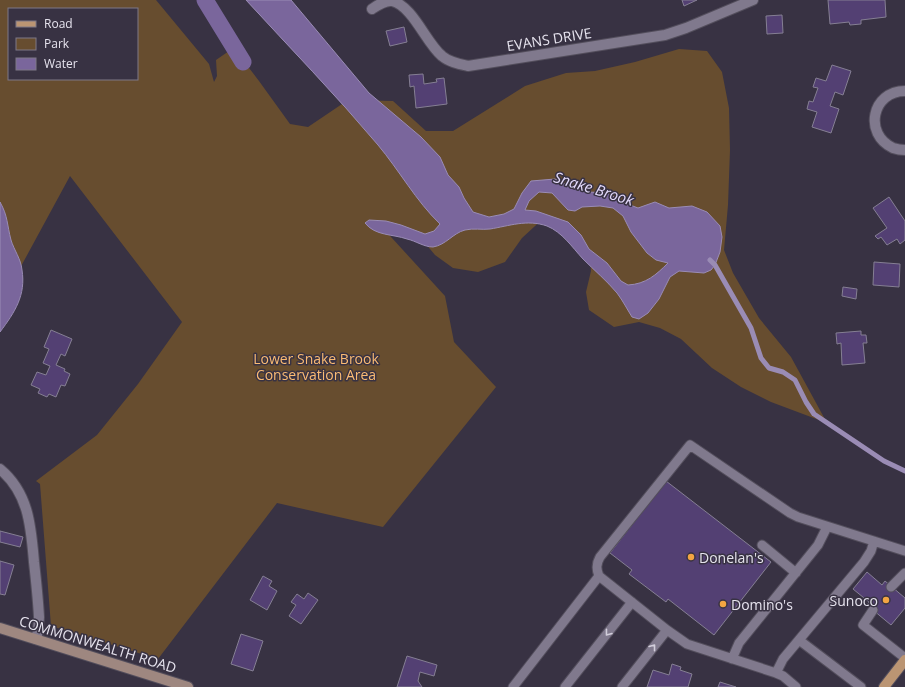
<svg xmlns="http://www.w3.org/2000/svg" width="905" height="687" viewBox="0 0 905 687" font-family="'Open Sans',sans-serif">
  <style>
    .green { fill: #674d2f; fill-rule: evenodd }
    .water { fill: #7a669c; stroke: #9a8cb5; fill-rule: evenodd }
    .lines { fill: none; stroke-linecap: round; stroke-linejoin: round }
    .stream { stroke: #9a8cb5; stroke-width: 5 }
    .canal { stroke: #7a669c; stroke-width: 17 }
    .building { fill: #534073; stroke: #857f93 }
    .lane-casing { stroke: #534e5c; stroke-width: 11 }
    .street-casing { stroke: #534e5c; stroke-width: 12 }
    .secondary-casing { stroke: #534e5c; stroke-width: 12 }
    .primary-casing { stroke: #534e5c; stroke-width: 12 }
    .lane { stroke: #80798d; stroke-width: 9 }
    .street { stroke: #80798d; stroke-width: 10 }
    .secondary { stroke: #9e8780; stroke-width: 10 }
    .primary { stroke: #bb9573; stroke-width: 10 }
    .oneway { stroke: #d2cedb }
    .poi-dot { fill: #f3a542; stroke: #383243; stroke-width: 1.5 }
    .labels { text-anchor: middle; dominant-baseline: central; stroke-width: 3; stroke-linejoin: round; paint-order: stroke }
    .street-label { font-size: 14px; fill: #e6e3ee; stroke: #383243 }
    .park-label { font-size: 14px; fill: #fbbb73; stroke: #383243 }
    .poi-label { font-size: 14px; fill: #e6e3ee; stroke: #383243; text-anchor: start }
    .water-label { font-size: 15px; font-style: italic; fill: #e3d9fa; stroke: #383243 }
  </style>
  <rect width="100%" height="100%" fill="#383243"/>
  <path class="green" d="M0,0H156L209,64L214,82L217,76L216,60L229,51L239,55L259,81L290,124L308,127L348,100L393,101L426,131H453L525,86L566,73L595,71L635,62L679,49L707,51L722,72L729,108L730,150L728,205L724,250L733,273L759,318L791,357L827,423L771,402L741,387L712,368L681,339L660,328L639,322L614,327L589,310L586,292L591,271L589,249L547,215L522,238L505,262L478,272L453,268L435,255L415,231L381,226L445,296L454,342L496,387L383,527L277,503L158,659L51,626L40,484L36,481L97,435L138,384L182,322L70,176L0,305ZM9,9H137V79H9Z"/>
  <path class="water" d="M246,0H291L369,93L421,137L440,157L448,175L459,187L464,198L473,212L489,217L504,214L514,209L522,193L531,181L555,179L571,187L589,192L607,193L625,203L638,208L655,202L669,208L692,206L707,212L720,226L722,237L720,252L715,265L711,270L704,273L679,271L670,277L659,299L648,313L639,319L632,317C627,309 623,301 617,293C607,281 594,270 583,259C572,247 562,232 547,226C527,219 509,226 490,229C482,230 473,228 465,230C453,233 446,245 433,247C424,247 416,241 407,239C393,234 375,236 365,223L369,220L386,221L401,225L425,234L434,231L440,224C416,201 399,170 378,145C336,95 290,48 246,0ZM539,192L552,193L568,210L575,211L582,207L600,206L613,208L623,216L631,232L647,253L656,260L668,263C656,275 646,284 628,285L621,281L607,263L589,249L581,235L568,222L536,211L525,210L529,201Z
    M0,202C8,216 7,225 11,240C14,250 21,259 22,270C26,295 15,312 0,332Z"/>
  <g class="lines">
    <path class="stream" d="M710,260L715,265L751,328L761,358L769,368L783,372L795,380L806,402L814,414L884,461L905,471"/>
    <path class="canal" d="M205,0L243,62"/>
  </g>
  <path class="building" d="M682,0H697L684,6Z
    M828,0H885L886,17L861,20V24L850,25L849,22L830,24Z
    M782,15L783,33L767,34L766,16Z
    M404,27L407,42L390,46L386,31Z
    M832,65L851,71L843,95L835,92L830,106L839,109L831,133L812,127L817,112L807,109L809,101L813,102L818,88L813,87L816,78L826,81Z
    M423,74L424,84L437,82L436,79L444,78L447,104L416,108L414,86L410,87L409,75Z
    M889,197L905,221V240L900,244L897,239L887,245L881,237L878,239L875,236L887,228L873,208Z
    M874,262L900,264L899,287L873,285Z
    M843,287L857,289L856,299L842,296Z
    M51,330L72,339L65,356L61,354L56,365L65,369L64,371L70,374L65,386L61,385L56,397L49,394L47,397L38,393L40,389L31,385L37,372L46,375L50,366L43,363L49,349L44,347Z
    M861,331V335H866L867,343H863L865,363L842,365L841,343L837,344L836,333Z
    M666,481L771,562L714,635L668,599L666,602L629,574L632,570L610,553Z
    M0,531L23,537L20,547L0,542Z
    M0,561L14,565L5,595L0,594Z
    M867,572L882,585L885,581L905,598V608L891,625L867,605L869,602L853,589Z
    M263,576L272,581L269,586L277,591L267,610L250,600Z
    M308,593L318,600L301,624L289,616L296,605L291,602L297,594L304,599Z
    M241,634L263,641L253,671L231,664Z
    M407,656L437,665L434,676L420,672L418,681L422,687H397Z
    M672,664L681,667L680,670L692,674L688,687H647L653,670L669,675Z
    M720,682L736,687H718Z"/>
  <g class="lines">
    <defs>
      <path id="lane" d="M762,545L796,573
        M599,576L667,630L687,644L776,673L783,676L796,687
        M891,587L905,573
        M873,610L863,625L905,658
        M799,640L861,687
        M732,659L739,643L818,545L827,527
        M776,673L783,659L864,562L871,551L874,541
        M513,687L599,576C596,569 596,564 600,557L690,445L790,513L798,517L905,551
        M565,687L632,602
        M622,687L667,630"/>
      <path id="street" d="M372,9C378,5 385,0 392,1C413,6 426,43 442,56C449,62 459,64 468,66L665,35L686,28L753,0
        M905,91C872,91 863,134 893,148C896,149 901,150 905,150
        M0,469C29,493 31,527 34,562C36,580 38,599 39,617L38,631L36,639"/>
      <path id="secondary" d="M0,628L188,687"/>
      <path id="primary" d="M884,687L905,660"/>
    </defs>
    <use href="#lane" class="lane-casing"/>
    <use href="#street" class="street-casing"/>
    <use href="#secondary" class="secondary-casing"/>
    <use href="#primary" class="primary-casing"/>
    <use href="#lane" class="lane"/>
    <use href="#street" class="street"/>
    <use href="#secondary" class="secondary"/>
    <use href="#primary" class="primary"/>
  </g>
  <defs><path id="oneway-chevron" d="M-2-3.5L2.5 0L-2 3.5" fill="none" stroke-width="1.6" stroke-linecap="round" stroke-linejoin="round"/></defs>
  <g class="oneway">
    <use href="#oneway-chevron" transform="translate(608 633) rotate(128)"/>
    <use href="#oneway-chevron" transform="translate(653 647) rotate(-52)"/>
  </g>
  <g class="poi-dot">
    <circle cx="691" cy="557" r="4"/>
    <circle cx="886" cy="600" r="4"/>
    <circle cx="723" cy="604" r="4"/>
  </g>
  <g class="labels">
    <g class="street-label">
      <text transform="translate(549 39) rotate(-9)">EVANS DRIVE</text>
      <text transform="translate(98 644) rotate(17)">COMMONWEALTH ROAD</text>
    </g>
    <g class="park-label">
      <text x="316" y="358">Lower Snake Brook<tspan x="316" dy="16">Conservation Area</tspan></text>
    </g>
    <g class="poi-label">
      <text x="699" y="557">Donelan's</text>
      <text x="878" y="600" text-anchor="end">Sunoco</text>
      <text x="731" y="604">Domino's</text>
    </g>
    <g class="water-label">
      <text transform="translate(594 188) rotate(17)">Snake Brook</text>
    </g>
  </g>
  <rect x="8" y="8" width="130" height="72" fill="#383243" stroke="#7e7987"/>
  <rect x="16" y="21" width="20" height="6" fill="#bb9573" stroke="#7e7987"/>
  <text x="44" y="28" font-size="12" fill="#e6e3ee">Road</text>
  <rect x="16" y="38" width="20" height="12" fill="#674d2f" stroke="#7e7987"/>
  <text x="44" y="48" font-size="12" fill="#e6e3ee">Park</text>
  <rect x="16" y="58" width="20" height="12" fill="#7a669c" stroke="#7e7987"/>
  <text x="44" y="68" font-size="12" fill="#e6e3ee">Water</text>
</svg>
